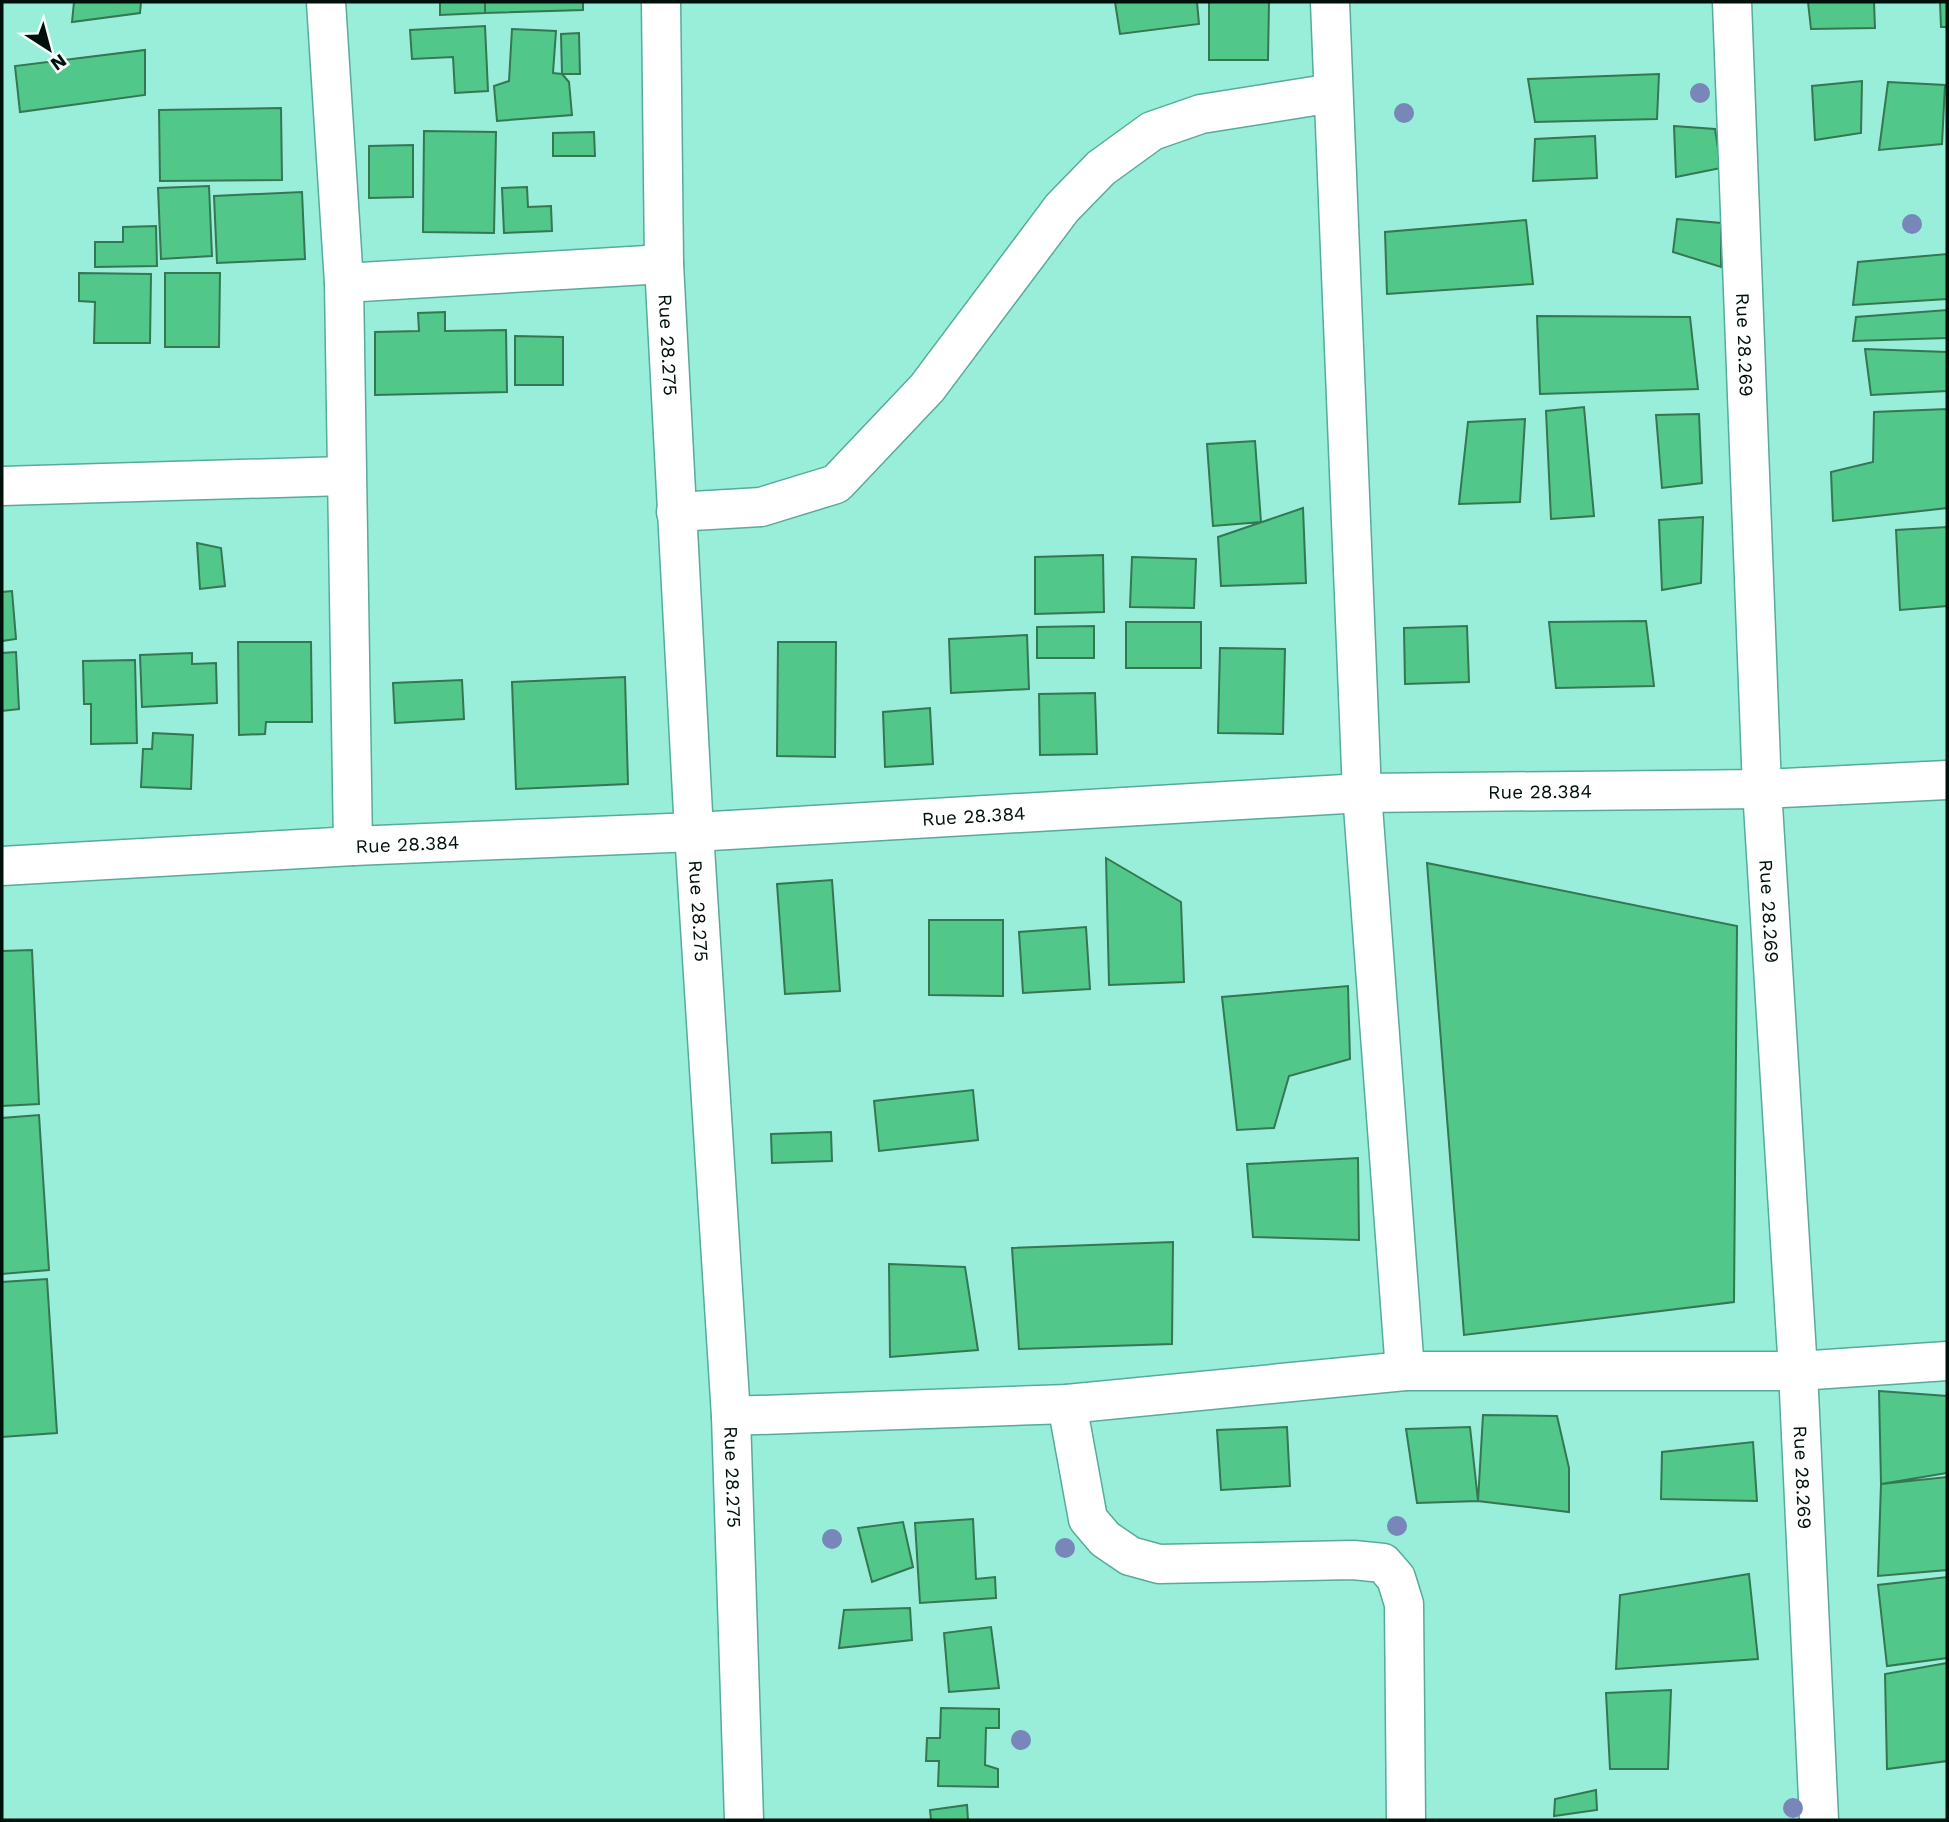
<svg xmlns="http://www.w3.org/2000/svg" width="1949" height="1822" viewBox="0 0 1949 1822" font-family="'Work Sans',sans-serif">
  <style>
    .building { fill: #51c78a; stroke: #357653; stroke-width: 2 }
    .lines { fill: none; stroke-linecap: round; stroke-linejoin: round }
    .minor-casing { stroke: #57ab99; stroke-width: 41 }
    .minor { stroke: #fff; stroke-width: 38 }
    .tree { fill: #7886b9 }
    .labels { text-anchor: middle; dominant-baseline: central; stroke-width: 5; stroke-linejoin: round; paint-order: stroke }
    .street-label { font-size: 19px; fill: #00100b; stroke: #f6fefb }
  </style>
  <rect width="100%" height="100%" fill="#99eeda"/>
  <path class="building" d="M74,2H141L140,13L72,22Z
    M440,2H485V13L440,15Z
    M485,2H583V10L485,13Z
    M1115,2H1197L1199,24L1120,34Z
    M1209,2H1269L1268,60H1209Z
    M1808,2H1874L1875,28L1811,29Z
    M1940,2H1947V27H1941Z
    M485,26L488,91L455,93L453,57L412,59L410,30Z
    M512,29L556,31L553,73L562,74L569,82L572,115L497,121L494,86L509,81Z
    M579,33L580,74H562L561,34Z
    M145,50V95L20,112L15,66Z
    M1659,74L1657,119L1535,122L1528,79Z
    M1862,81L1861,133L1815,140L1812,86Z
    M1888,82L1945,85L1942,144L1879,150Z
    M281,108L282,180L160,181L159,110Z
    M1674,126L1715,129L1721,168L1676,177Z
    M424,131L496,132L494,233L423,232Z
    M594,132L595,156H553V133Z
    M1595,136L1597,178L1533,181L1535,139Z
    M413,145V197L369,198V146Z
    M209,186L212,256L161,259L158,188Z
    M527,187L528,207L551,206L552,231L504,233L502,188Z
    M302,192L305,259L217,263L214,196Z
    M1677,219L1721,223V267L1673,252Z
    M1526,220L1533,284L1387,294L1385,232Z
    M156,226L157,266L95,267V242H123V227Z
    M1947,254V299L1853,305L1858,262Z
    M79,273L151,274L150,343H94L95,302L79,301Z
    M165,273H220L219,347H165Z
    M1947,310V338L1853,341L1856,317Z
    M445,312V331L506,330L507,392L375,395V332L419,331L418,313Z
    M1537,316L1690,317L1698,389L1540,394Z
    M515,336L563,337V385H515Z
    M1865,349L1947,352V391L1871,395Z
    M1584,407L1594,516L1551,519L1546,411Z
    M1947,409V508L1833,521L1831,472L1873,462L1874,412Z
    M1699,414L1702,483L1662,488L1656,415Z
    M1525,419L1520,502L1459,504L1468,422Z
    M1255,441L1261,522L1213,526L1207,444Z
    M1303,508L1306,583L1221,586L1218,537Z
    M1703,517L1701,583L1662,590L1659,520Z
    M1947,527V606L1900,610L1896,530Z
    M197,543L221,548L225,586L200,589Z
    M1103,555L1104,612L1035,614V557Z
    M1132,557L1196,559L1194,608L1130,607Z
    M12,591L16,639L2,641V592Z
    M1646,621L1654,686L1556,688L1549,622Z
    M1126,622H1201V668H1126Z
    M1094,626V658H1037V627Z
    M1467,626L1469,682L1405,684L1404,628Z
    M1027,635L1029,689L951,693L949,639Z
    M238,642H311L312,722H266L265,734L239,735Z
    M778,642H836L835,757L777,756Z
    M1220,648L1285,649L1283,734L1218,733Z
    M16,652L19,709L2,711V653Z
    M192,653V664L216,663L217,703L142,707L140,655Z
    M135,660L137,743L91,744V704H84L83,661Z
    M625,677L628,784L516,789L512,682Z
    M462,680L464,719L395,723L393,683Z
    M1095,693L1097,754L1040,755L1039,694Z
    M930,708L933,764L885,767L883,712Z
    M153,733L193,735L191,789L141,787L143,749H152Z
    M1106,858L1181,902L1184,982L1109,985Z
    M1427,863L1737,926L1734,1302L1464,1335Z
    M832,880L840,991L785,994L777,884Z
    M929,920H1003V996L929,995Z
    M1086,927L1090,989L1023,993L1019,932Z
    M32,950L39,1104L2,1106V951Z
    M1348,986L1350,1059L1289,1076L1274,1128L1237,1130L1222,997Z
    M973,1090L978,1140L879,1151L874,1101Z
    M39,1115L49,1270L2,1274V1118Z
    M831,1132L832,1161L772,1163L771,1134Z
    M1358,1158L1359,1240L1253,1237L1247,1164Z
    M1173,1242L1172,1344L1019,1349L1012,1248Z
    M889,1264L965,1267L978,1350L890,1357Z
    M47,1279L57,1433L2,1437V1282Z
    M1879,1391L1947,1396V1473L1881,1484Z
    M1483,1415L1557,1416L1569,1468V1512L1478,1501Z
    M1287,1427L1290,1486L1221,1490L1217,1430Z
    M1470,1427L1478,1501L1417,1503L1406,1429Z
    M1753,1442L1757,1501L1661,1499L1662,1452Z
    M1947,1477V1570L1878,1576L1881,1484Z
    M973,1519L976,1579L995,1577L996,1598L920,1603L915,1523Z
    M903,1522L913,1567L872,1582L858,1528Z
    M1749,1574L1758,1659L1616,1669L1620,1595Z
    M1947,1577V1658L1887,1666L1878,1585Z
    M910,1608L912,1640L839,1648L844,1610Z
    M991,1627L999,1688L949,1692L944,1633Z
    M1947,1663V1761L1887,1769L1885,1674Z
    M1671,1690L1668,1769H1610L1606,1693Z
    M941,1708L999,1709V1728H986L985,1765L998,1769V1787L938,1786L939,1761H926L927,1738H940Z
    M1596,1790L1597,1810L1554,1816L1555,1799Z
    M967,1805L968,1820H931L930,1810Z"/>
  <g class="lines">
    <defs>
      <g id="minor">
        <path d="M326,2L344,283L353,846"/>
        <path id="s1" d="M661,2L664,264L694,832L731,1416L744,1820"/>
        <path d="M1330,2L1362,793L1405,1371"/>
        <path id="s2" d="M1732,2L1762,789L1798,1371L1819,1820"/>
        <path d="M344,283L664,264"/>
        <path d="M2,486L345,476"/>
        <path d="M676,512L761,507L836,484L927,388L1062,208L1101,168L1152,131L1201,114L1333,93"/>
        <path id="s3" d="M2,866L353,846L694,832L1362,793L1762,789L1947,780"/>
        <path d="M1067,1404L1088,1519L1105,1539L1130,1556L1159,1564L1353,1560L1383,1563L1396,1578L1404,1604L1406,1820"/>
        <path d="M731,1416L1067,1404L1405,1371H1798L1947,1361"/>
      </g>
    </defs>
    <use href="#minor" class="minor-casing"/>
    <use href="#minor" class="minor"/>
  </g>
  <g class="tree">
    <circle cx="1700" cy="93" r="10"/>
    <circle cx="1404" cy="113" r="10"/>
    <circle cx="1912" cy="224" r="10"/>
    <circle cx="1397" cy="1526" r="10"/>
    <circle cx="832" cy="1539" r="10"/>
    <circle cx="1065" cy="1548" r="10"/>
    <circle cx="1021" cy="1740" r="10"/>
    <circle cx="1793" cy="1808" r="10"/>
  </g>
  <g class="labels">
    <g class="street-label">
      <text stroke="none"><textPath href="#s1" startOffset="343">Rue 28.275</textPath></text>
      <text stroke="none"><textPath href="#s2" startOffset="343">Rue 28.269</textPath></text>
      <text stroke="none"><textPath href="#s3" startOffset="1540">Rue 28.384</textPath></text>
      <text stroke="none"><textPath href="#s3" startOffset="973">Rue 28.384</textPath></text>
      <text stroke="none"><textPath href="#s3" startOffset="406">Rue 28.384</textPath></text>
      <text stroke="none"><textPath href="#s1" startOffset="910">Rue 28.275</textPath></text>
      <text stroke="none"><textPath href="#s2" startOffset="910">Rue 28.269</textPath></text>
      <text stroke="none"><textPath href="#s1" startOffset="1477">Rue 28.275</textPath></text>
      <text stroke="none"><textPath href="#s2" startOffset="1477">Rue 28.269</textPath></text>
    </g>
  </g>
  <rect width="1949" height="1822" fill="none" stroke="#00100b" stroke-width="7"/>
  <g transform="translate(49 49) rotate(144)" stroke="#f6fefb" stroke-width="5" paint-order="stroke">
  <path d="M0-5L12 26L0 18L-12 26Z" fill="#00100b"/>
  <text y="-10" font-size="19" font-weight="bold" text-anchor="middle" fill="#00100b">N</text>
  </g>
</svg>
